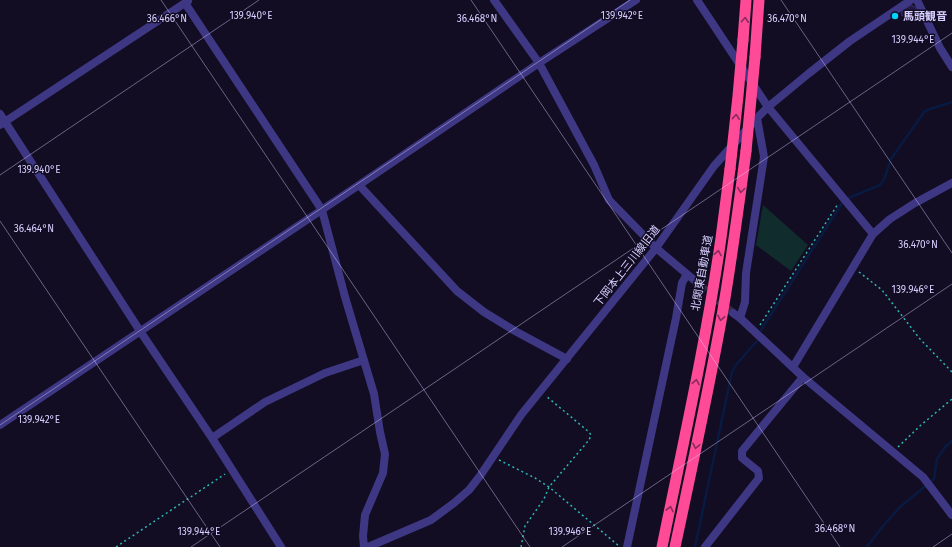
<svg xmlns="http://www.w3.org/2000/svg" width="952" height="547" viewBox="0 0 952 547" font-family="'Fira Sans','Noto Sans JP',sans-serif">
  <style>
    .green { fill: #102c2d }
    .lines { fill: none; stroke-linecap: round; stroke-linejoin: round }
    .stream { stroke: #081a41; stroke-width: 2.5 }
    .building { fill: #241944; stroke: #3c2a71 }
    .minor-tunnel { stroke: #302a44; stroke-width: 8; stroke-dasharray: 8 4; stroke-linecap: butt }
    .path { stroke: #2bb7b6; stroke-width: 1.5; stroke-dasharray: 2 3; stroke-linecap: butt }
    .minor { stroke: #3e3783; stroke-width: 8 }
    .highway { stroke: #ff4a97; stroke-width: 11 }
    .highway-bridge { stroke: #ff4a97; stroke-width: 11 }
    .oneway { stroke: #882c5d }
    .ticks { fill: none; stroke: #d7cfff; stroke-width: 1; stroke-opacity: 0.45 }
    .poi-dot { fill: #00d3fa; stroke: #120d23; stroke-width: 1.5 }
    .labels { text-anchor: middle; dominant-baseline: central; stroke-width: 3; stroke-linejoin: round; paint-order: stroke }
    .poi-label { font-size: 11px; font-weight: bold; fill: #d7cfff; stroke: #120d23; text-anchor: start }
    .street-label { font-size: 11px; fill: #d7cfff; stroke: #120d23 }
    .ticks-label { font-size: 10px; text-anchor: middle; fill: #d7cfff; stroke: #120d23; stroke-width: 3; stroke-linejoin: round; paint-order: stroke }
  </style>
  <rect width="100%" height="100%" fill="#120d23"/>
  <path class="green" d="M763,205L808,245L791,271L756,245Z"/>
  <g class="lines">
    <path class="stream" d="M761,330L844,200L880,185L884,180L891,159L925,111L933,108L952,102
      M695,547L732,372L735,366L757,341
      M867,547L883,526L900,507L934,479L937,459L946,446L952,441"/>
  </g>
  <path class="building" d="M911,5L915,7L917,11L902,16L901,12Z"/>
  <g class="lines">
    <path class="minor-tunnel" d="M700,285L733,313"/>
    <path class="path" d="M859,272L882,290L920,339L952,372
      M760,325L838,204
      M898,447L921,425L952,399
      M499,460L535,478L549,487L619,546
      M116,547L225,474
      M521,547L525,526L544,499L549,487L589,440L591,435L589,432L546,396"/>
    <path class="minor" d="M494,0L539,63L594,165L609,200L656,248L700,285
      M697,0L768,107L873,234
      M917,0L940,48L952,67
      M185,3L322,210L345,297L374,394L380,432L385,454L383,473L365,515L363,536L364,547
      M0,114L140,331L212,438L281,547
      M0,125L188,1
      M359,185L457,291L484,312L515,331L567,359
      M733,313L740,318L803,377L923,477L952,515
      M740,318L745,302L746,273L764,157L757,118
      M793,367L873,234L890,219L915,203L952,183
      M0,425L359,185L539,63L636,0
      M212,438L265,402L325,373L364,360
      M368,547L431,520L454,503L469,490L480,476L521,415L656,248L714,166L757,118L768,107L808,74L850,41L911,0
      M627,547L676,318L682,283L687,274
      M705,547L759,478L758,471L742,458V451L803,377"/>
    <path class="highway" d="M743,40L746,0
      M755,57L759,0
      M662,547C683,444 706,342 721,238C724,215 727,192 730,169
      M675,547C692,468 709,389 723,310C732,257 739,204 746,151"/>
    <path class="highway-bridge" d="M746,151L755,57
      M730,169L738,96L743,40"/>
  </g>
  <defs><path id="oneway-chevron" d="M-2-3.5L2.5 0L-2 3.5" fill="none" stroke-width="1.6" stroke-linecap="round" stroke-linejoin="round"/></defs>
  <g class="oneway">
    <use href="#oneway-chevron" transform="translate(745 20) rotate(-86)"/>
    <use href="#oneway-chevron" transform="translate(736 117) rotate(-84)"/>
    <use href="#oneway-chevron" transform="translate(741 190) rotate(98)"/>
    <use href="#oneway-chevron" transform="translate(718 253) rotate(-80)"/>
    <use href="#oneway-chevron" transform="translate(721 318) rotate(101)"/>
    <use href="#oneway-chevron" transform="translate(696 382) rotate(-80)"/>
    <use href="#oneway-chevron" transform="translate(696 446) rotate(102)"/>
    <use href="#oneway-chevron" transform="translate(670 509) rotate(-78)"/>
  </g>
  <path class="ticks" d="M161,0L530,547M471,0L840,547M781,0L952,253M0,175L259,0M0,221L220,547M0,425L630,0M191,547L952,33M562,547L952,284M933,547L952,534"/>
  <circle class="poi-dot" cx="895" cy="16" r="4"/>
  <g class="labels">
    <g class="poi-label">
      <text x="903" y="16">馬頭観音</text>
    </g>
    <g class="street-label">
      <text transform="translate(627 266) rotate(-52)">下岡本上三川線旧道</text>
      <text transform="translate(702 273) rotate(-80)">北関東自動車道</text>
    </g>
  </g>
  <g class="ticks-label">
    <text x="251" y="19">139.940°E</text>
    <text x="622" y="19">139.942°E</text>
    <text x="167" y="22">36.466°N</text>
    <text x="477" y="22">36.468°N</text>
    <text x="787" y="22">36.470°N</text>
    <text x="913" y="43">139.944°E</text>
    <text x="39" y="173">139.940°E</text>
    <text x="34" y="232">36.464°N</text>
    <text x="918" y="248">36.470°N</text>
    <text x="913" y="293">139.946°E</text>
    <text x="39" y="423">139.942°E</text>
    <text x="835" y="532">36.468°N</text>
    <text x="199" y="535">139.944°E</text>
    <text x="570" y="535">139.946°E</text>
  </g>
</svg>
